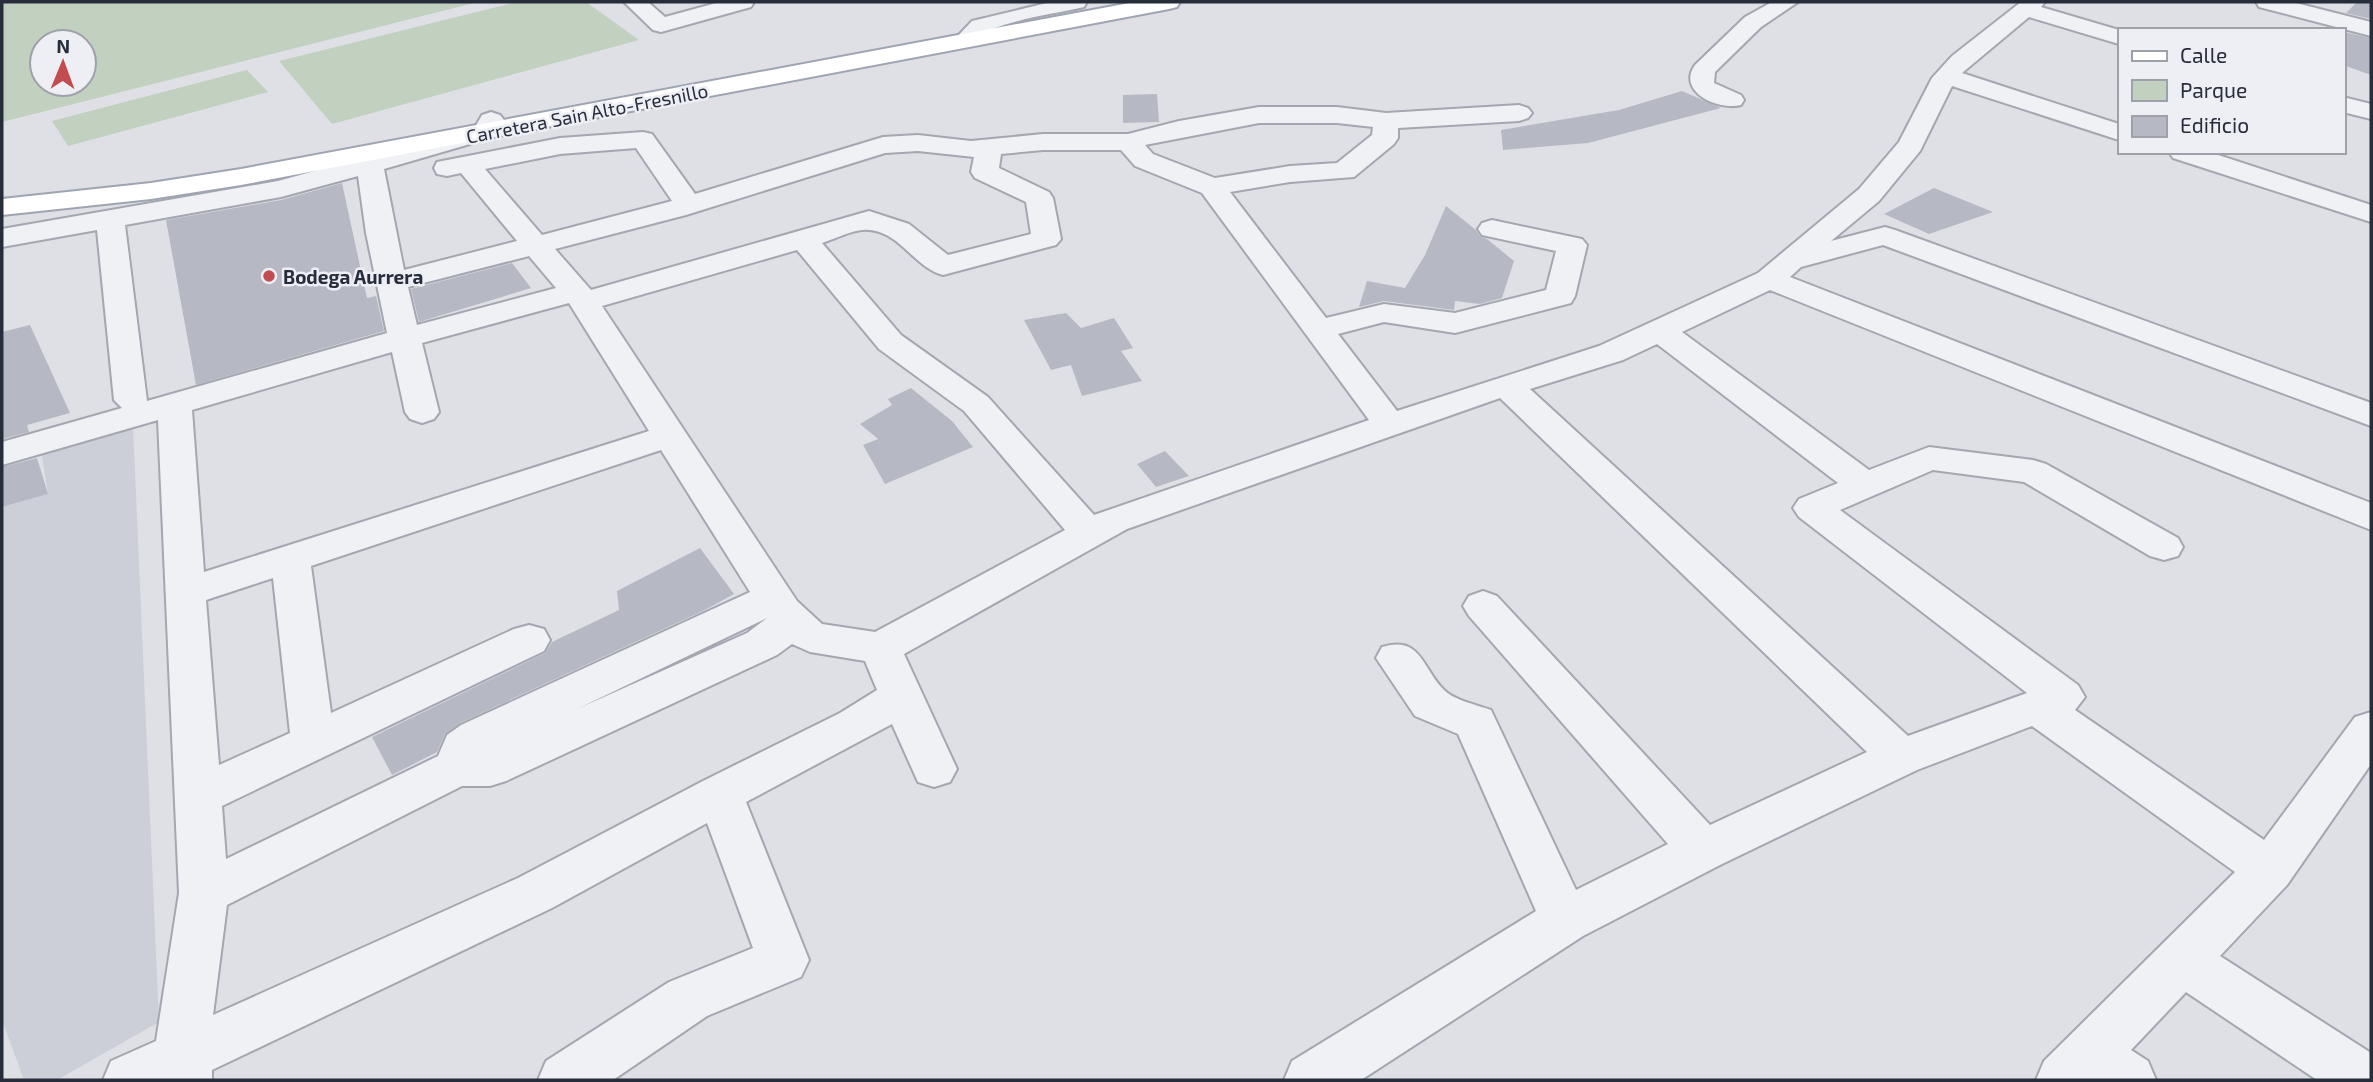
<svg xmlns="http://www.w3.org/2000/svg" width="2373" height="1082" viewBox="0 0 2373 1082" font-family="'Exo 2',sans-serif">
  <style>
    .built { fill: #cccfd8 }
    .green { fill: #c2d0c0; fill-rule: evenodd }
    .building { fill: #b6b9c3 }
    .lines { fill: none; stroke-linecap: round; stroke-linejoin: round }
    .minor-casing { stroke: #a4a7b0; stroke-width: 4 }
    .major-casing { stroke: #9ea4b1; stroke-width: 4 }
    .minor { fill: #f0f1f5; fill-rule: evenodd }
    .major { fill: #fff; fill-rule: evenodd }
    .poi-dot { fill: #c34c51; stroke: #edeff4; stroke-width: 2.5 }
    .labels { text-anchor: middle; dominant-baseline: central; stroke-width: 5; stroke-linejoin: round; paint-order: stroke }
    .far-street-label { font-size: 19px; fill: #282d3c; stroke: #edeff4 }
    .far-poi-label { font-size: 19px; font-weight: bold; fill: #282d3c; stroke: #edeff4; text-anchor: start }
  </style>
  <rect width="100%" height="100%" fill="#dee0e6"/>
  <path class="built" d="M133,425L159,1022L57,1080H24L2,1020V507L48,494L41,450Z"/>
  <path class="green" d="M2,2H478L2,122ZM42,42H84V84H42Z
    M517,2H586L639,40L332,124L279,61Z
    M247,70L268,92L68,146L52,121Z"/>
  <path class="building" d="M2357,2H2371V19L2346,13Z
    M2343,32L2371,38V75L2343,65Z
    M1682,91L1721,108L1588,143L1503,150L1501,130L1619,110Z
    M1157,94L1159,122L1123,123V95Z
    M342,183L367,298L376,296L384,331L196,385L166,220L281,200Z
    M1934,188L1993,212L1929,234L1884,214Z
    M1446,206L1476,230L1480,236L1487,239L1514,261L1502,298L1480,304L1455,301L1454,310L1384,301L1359,307L1367,281L1405,288L1425,255Z
    M512,263L531,288L419,322L411,289Z
    M1066,313L1081,328L1114,318L1133,348L1121,351L1142,381L1082,396L1071,365L1051,370L1024,320Z
    M30,325L70,413L27,425L29,432L2,439V332Z
    M911,388L952,421L973,447L885,484L863,445L878,439L860,424L892,405L888,399Z
    M1165,451L1189,476L1156,487L1137,464Z
    M37,458L48,494L2,507V467Z
    M700,548L734,594L705,610L460,723L445,734L437,752L392,775L372,737L545,653L552,642L619,610L617,591Z"/>
  <g class="lines">
    <defs>
      <path id="minor" d="M624,2H648L665,17L720,2H754L751,7L661,32L653,30Z
        M1051,2H1087L1084,7C1054,14 1019,18 990,30C976,36 975,49 957,45L954,40L972,21Z
        M1772,2H1798L1761,27L1715,72L1714,83L1741,95L1744,100L1741,105C1719,111 1676,92 1695,65L1745,17Z
        M2021,2H2045L2041,7L2119,30V44L2029,17L1962,73L2119,124V140L1952,86L1920,151L1879,201L1831,241L1885,227L1895,230L2371,403V426L1883,245L1801,267L1790,277L2371,503V530L1770,290L1682,332L1869,470L1929,447L2033,460L2046,464L2178,538L2183,547L2178,556L2164,560L2150,556L2024,482L1933,470L1840,510L2078,685L2085,697L2075,710L2264,840L2355,717L2371,712V764L2287,885L2220,956L2371,1053V1080H2317L2186,992L2131,1050L2148,1061L2156,1080H2036L2044,1061L2235,872L2032,726L1917,770L1720,865L1583,936L1361,1080H1284L1292,1061L1536,911L1458,734L1415,716L1376,658L1382,647C1421,635 1422,668 1444,690C1454,700 1477,705 1491,710L1576,890L1668,844L1469,616L1463,606L1469,596L1483,591L1497,596L1710,825L1867,752L1500,398L1127,529L904,654L957,769L950,782L934,787L918,782L892,724L746,802L809,960L801,977L707,1016L613,1080H538L546,1061L669,982L753,948L707,823L552,908L212,1070V1080H103L111,1061L156,1041L179,893L158,420L2,465V442L122,408L114,400L97,230L2,247V229L278,181L475,127L482,115L491,112L500,115L504,120L494,137L384,169L404,270L517,241L461,173L447,176L437,174L434,168L437,162L560,138L643,132L652,134L695,194L883,137L918,135L971,141L1043,134H1128L1179,121L1259,107H1337L1386,113L1519,105L1528,108L1532,113L1528,118L1519,121L1398,128V138L1394,144L1354,177L1290,182L1230,192L1326,318L1384,304L1455,313L1546,290L1556,251L1482,235L1478,229L1482,223L1492,220L1582,239L1587,245L1575,296L1571,303L1455,333L1384,322L1338,334L1397,411L1599,346L1758,273L1859,189L1899,142L1932,78L1952,56ZM1259,123H1337L1373,127L1372,135L1337,163L1290,166L1215,178L1153,154L1145,145ZM636,148L672,201L542,235L485,169L560,154ZM1043,150H1121L1135,166L1202,193L1369,420L1094,515L988,397L901,335L822,243C835,239 856,228 869,230C900,232 915,268 943,275L1056,245L1061,239L1053,198L1049,192L999,168L1001,154ZM918,151L974,157L971,172L975,178L1026,202L1031,234L948,255L909,224L869,211L591,290L555,249L686,215L885,153ZM358,176L366,233L387,333L147,401L125,225L281,197ZM797,250L879,349L964,411L1065,530L875,632L822,624L797,601L602,306ZM529,256L556,288L417,325L408,287ZM569,303L649,431L204,572L192,410L392,352L405,412L410,419L422,423L434,419L439,412L422,343ZM1657,344L1838,483L1799,499L1793,508L1799,517L2027,693L1908,736L1530,389L1623,360ZM661,450L750,592L461,725L447,735L438,756L226,859L222,806L544,651L550,640L544,629L529,625L514,629L331,713L311,566ZM273,578L290,733L219,765L206,600ZM767,618L747,633L577,709ZM792,644L810,652L865,661L877,690L840,713L703,781L518,878L213,1015L227,905L462,786H490L506,781L777,655Z
        M2256,2H2292L2371,22V36L2259,7Z
        M2343,97L2371,104V119L2343,112Z
        M2169,152H2209L2371,205V222L2173,158Z"/>
      <path id="major" d="M1135,2H1180L1177,7L1169,9L241,185L151,199L2,215V199L151,183L241,169Z"/>
    </defs>
    <use href="#minor" class="minor-casing"/>
    <use href="#major" class="major-casing"/>
    <use href="#minor" class="minor"/>
    <use href="#major" class="major"/>
  </g>
  <circle class="poi-dot" cx="269" cy="276" r="7"/>
  <g class="labels">
    <g class="far-street-label">
      <text transform="translate(587 113) rotate(-11)">Carretera Sain Alto-Fresnillo</text>
    </g>
    <g class="far-poi-label">
      <text x="283" y="276">Bodega Aurrera</text>
    </g>
  </g>
  <rect width="2373" height="1082" fill="none" stroke="#282d3c" stroke-width="7"/>
  <rect x="2118" y="28" width="228" height="126" fill="#edeff4" stroke="#9ea1aa" stroke-width="2"/>
  <rect x="2132" y="51" width="35" height="10" fill="#ffffff" stroke="#9ea1aa" stroke-width="2"/>
  <text x="2180" y="63" font-size="21" fill="#282d3c">Calle</text>
  <rect x="2132" y="80" width="35" height="21" fill="#c2d0c0" stroke="#9ea1aa" stroke-width="2"/>
  <text x="2180" y="98" font-size="21" fill="#282d3c">Parque</text>
  <rect x="2132" y="116" width="35" height="21" fill="#b6b9c3" stroke="#9ea1aa" stroke-width="2"/>
  <text x="2180" y="133" font-size="21" fill="#282d3c">Edificio</text>
  <g transform="translate(63 63) rotate(1)"><circle r="33" fill="#edeff4" stroke="#9ea1aa" stroke-width="2"/>
  <path d="M0-5L12 26L0 18L-12 26Z" fill="#c34c51"/>
  <text y="-10" font-size="19" font-weight="bold" text-anchor="middle" fill="#282d3c">N</text>
  </g>
</svg>
